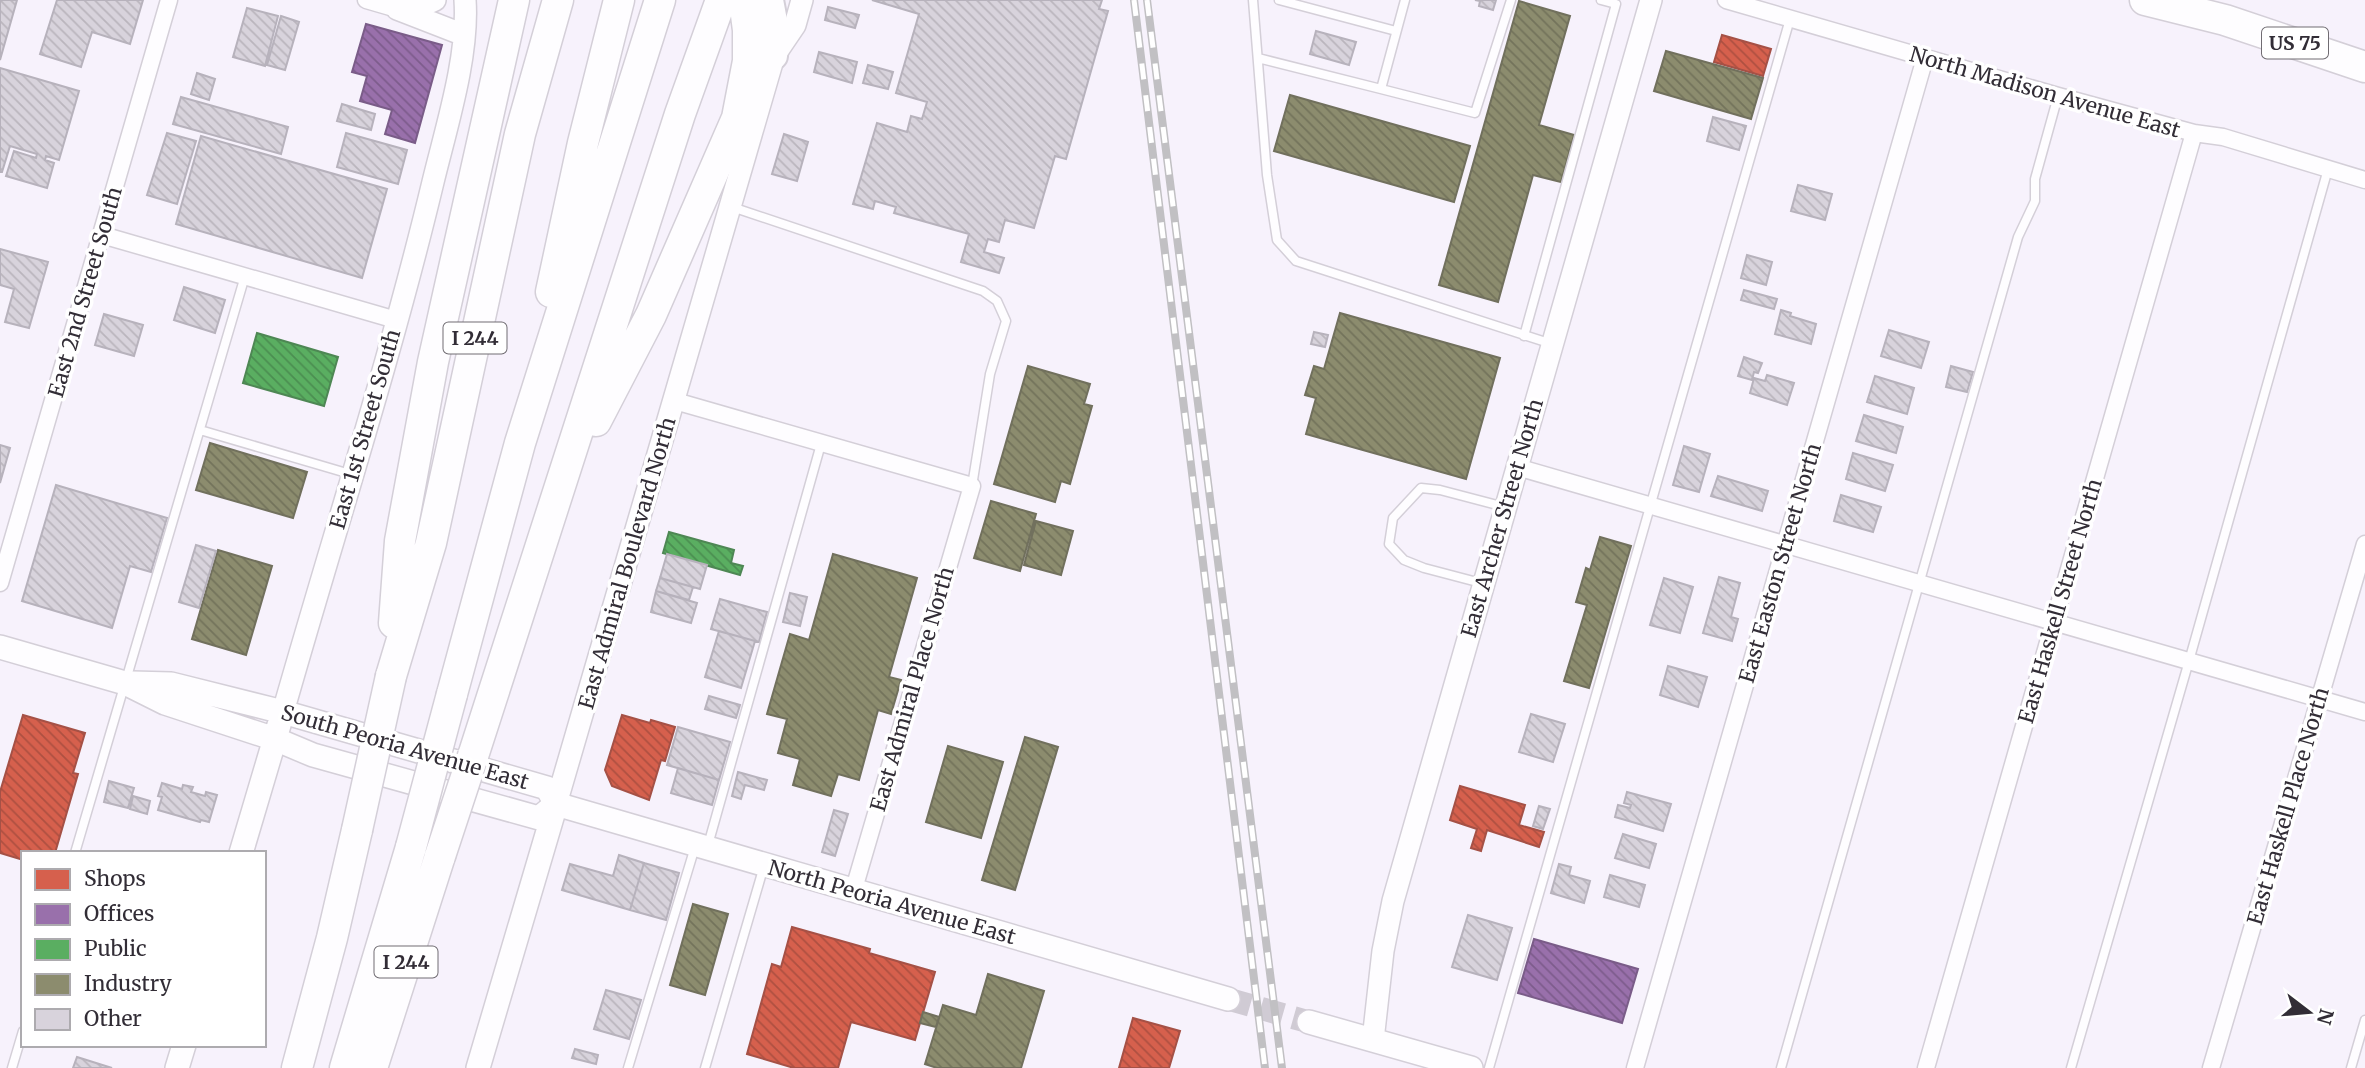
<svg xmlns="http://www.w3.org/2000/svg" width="2365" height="1068" viewBox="0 0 2365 1068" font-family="Merriweather,serif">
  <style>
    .shops { fill: url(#shops-back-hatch); stroke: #a55146; stroke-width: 2 }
    .offices { fill: url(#offices-back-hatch); stroke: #7a5c88; stroke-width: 2 }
    .public { fill: url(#public-back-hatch); stroke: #4e8754; stroke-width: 2 }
    .industry { fill: url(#industry-back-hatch); stroke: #71705d; stroke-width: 2 }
    .building { fill: url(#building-back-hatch); stroke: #b7b2bc; stroke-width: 2 }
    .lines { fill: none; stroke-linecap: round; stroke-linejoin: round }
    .secondary-tunnel { stroke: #d0cbd4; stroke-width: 23; stroke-dasharray: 23 11; stroke-linecap: butt }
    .service-casing { stroke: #d4cfd8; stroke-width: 11 }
    .minor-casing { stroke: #d4cfd8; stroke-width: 19 }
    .tertiary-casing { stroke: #d4cfd8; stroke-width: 24 }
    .secondary-casing { stroke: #d4cfd8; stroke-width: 26 }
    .primary-casing { stroke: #d4cfd8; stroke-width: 30 }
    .motorway-casing { stroke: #d4cfd8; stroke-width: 33 }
    .service { stroke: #fefdff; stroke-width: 8 }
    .minor { stroke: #fefdff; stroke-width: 16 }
    .tertiary { stroke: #fefdff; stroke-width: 21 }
    .secondary { stroke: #fefdff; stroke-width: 23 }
    .primary { stroke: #fefdff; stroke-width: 26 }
    .motorway { stroke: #fefdff; stroke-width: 30 }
    .rail-casing { stroke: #c1c0c3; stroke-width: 8 }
    .rail { stroke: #fff; stroke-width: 5; stroke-dasharray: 16; stroke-linecap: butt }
    .motorway-bridge-casing { stroke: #d4cfd8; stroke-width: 33; stroke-linecap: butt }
    .motorway-bridge { stroke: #fefdff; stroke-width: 30 }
    .labels { text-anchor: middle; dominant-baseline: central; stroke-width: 7; stroke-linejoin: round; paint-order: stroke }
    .shield { fill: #fff; stroke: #706c72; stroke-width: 2 }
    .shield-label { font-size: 19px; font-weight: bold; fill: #322d36 }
    .street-label { font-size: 21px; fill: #322d36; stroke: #fff }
  </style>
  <defs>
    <pattern id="shops-back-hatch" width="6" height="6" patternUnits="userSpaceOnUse" patternTransform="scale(1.75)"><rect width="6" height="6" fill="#d6604d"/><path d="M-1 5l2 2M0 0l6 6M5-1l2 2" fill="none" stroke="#ae5041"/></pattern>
    <pattern id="offices-back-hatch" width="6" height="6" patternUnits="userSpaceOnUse" patternTransform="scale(1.75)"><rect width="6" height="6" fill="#9970ab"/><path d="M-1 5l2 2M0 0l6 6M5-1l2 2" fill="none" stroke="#7d5c8c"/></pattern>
    <pattern id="public-back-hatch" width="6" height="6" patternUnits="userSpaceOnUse" patternTransform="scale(1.75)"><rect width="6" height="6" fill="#5aae61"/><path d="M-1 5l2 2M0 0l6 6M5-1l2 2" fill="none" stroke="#4b8e51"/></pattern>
    <pattern id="industry-back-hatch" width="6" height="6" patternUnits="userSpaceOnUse" patternTransform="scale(1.75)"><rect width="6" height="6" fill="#8c8c6e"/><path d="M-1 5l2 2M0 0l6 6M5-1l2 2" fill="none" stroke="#73735b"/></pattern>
    <pattern id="building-back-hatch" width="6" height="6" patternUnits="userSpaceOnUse" patternTransform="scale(1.75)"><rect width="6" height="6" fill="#d8d3dc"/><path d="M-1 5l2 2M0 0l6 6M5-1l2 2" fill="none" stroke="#bab5bd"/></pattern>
  </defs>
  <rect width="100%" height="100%" fill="#f7f2fc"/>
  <path class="shops" d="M1722,35L1771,49L1763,76L1714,62Z
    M23,715L85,733L73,773L78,774L55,853H23V860L0,853V792Z
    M622,715L650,723L651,720L675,727L665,761L661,760L649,800L612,786L605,770Z
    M1460,786L1525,805L1519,825L1544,832L1539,847L1487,830L1481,851L1471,848L1477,829L1450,820Z
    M792,927L870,949L869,953L935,972L915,1040L851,1022L838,1068H794L747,1054L772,964L781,967Z
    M1133,1018L1180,1031L1169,1068H1119Z"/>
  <path class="offices" d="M366,24L442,45L415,143L385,134L392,110L360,101L367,76L352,72Z
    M1534,939L1638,969L1622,1023L1518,993Z"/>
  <path class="public" d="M257,333L338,357L324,406L243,383Z
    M669,532L734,550L731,563L743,566L740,575L663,553Z"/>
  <path class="industry" d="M1519,1L1570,16L1539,125L1574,135L1561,182L1533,175L1498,302L1439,285Z
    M1666,51L1763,78L1751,119L1654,91Z
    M1290,95L1470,146L1454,202L1274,151Z
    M1340,313L1500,358L1466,479L1306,434L1316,398L1305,395L1314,366L1324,369Z
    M1028,366L1090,384L1084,404L1092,406L1070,484L1061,481L1055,502L994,484Z
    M210,443L307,472L293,518L196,490Z
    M991,501L1036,514L1020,571L974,558Z
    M1036,521L1073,531L1061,575L1024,565Z
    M1600,537L1631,546L1589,688L1564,681L1587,605L1576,602L1586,568L1590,570Z
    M218,550L272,566L246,655L192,639Z
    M833,554L917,578L889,677L901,680L891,714L878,710L859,780L838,774L831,796L793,785L800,759L778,753L787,719L767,714L790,634L809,640Z
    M1025,737L1058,747L1015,890L982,880Z
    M948,746L1003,762L981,838L926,822Z
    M693,904L728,914L705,995L670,985Z
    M988,974L1044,991L1021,1068H937L925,1064L943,1005L976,1015Z
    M923,1012L939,1017L936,1027L920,1023Z"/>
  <path class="building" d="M0,0H17L0,60Z
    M57,0H143L130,44L92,32L81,67L40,54Z
    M1102,0L1099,9L1108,11L1066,159L1055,156L1034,228L1005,220L999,242L988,239L984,252L1004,258L999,273L961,262L969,234L894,213L896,207L875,201L873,209L853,204L877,123L907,132L911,116L922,119L927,102L896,93L919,14L872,0Z
    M1475,0H1496L1493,10L1479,6L1480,1Z
    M828,7L859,15L855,28L825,20Z
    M247,8L278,16L265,66L233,57Z
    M281,16L299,22L285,70L267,65Z
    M1316,31L1356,42L1349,65L1310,54Z
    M819,52L857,62L852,83L814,72Z
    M868,65L893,72L888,89L863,83Z
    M0,68L79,91L59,160L46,156L45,160L54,163L47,188L6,176L14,151L36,158L37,154L10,146L2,172H0Z
    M197,73L215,79L209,100L191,94Z
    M181,97L288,127L281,154L173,124Z
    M342,104L375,114L371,130L337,121Z
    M1713,117L1746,126L1739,150L1707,141Z
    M167,133L196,141L177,204L147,195Z
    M346,133L407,150L398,184L337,167Z
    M784,134L808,142L797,181L772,174Z
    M201,136L387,189L362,278L176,224Z
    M1798,185L1832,194L1825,220L1791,211Z
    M0,249L48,262L29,328L5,322L14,289L0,285Z
    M1747,255L1772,262L1766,285L1741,278Z
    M184,287L225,300L215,333L174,320Z
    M1744,290L1777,299L1774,309L1741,300Z
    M1781,310L1791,313L1790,316L1816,324L1811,344L1775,334Z
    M104,314L143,325L134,356L95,345Z
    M1889,330L1929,342L1921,368L1881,356Z
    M1314,332L1328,335L1325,347L1311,344Z
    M1744,357L1762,363L1758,373L1754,372L1752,380L1738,376Z
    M1951,366L1973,372L1967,392L1946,387Z
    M1767,375L1794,383L1787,405L1750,393L1754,378L1765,381Z
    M1875,376L1914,388L1907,414L1867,402Z
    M1864,415L1903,427L1896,453L1856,441Z
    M0,445L10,448L0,483Z
    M1684,446L1710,454L1699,492L1673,485Z
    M1853,453L1893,465L1885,491L1846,479Z
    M1718,476L1768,491L1762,511L1711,496Z
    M56,485L167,518L151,572L130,566L112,628L22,601Z
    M1841,495L1881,507L1873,532L1834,521Z
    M196,545L216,551L199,608L179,602Z
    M667,554L707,565L700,589L660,578Z
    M1719,577L1740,583L1731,617L1738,619L1732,641L1703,633Z
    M660,578L693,587L689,600L656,591Z
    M1664,578L1693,587L1680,633L1650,625Z
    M656,591L697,603L691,623L651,612Z
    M790,593L807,597L800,626L783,622Z
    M720,599L767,612L759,642L711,629Z
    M719,631L755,641L741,688L705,677Z
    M1668,666L1707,677L1698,707L1660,695Z
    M709,696L740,705L736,718L705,709Z
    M1531,714L1565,724L1553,762L1519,752Z
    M678,727L730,742L719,780L667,765Z
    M678,768L719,780L712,805L671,793Z
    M738,772L767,780L764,790L745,785L741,799L732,796Z
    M109,781L134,788L128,808L104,802Z
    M162,783L182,789L183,785L193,787L191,792L205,796L206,792L217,795L209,822L201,820L200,822L158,810L162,797L158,796Z
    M1627,792L1671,804L1663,831L1615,817L1618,805L1630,808L1631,805L1624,803Z
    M133,796L150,801L147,814L130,809Z
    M1539,806L1550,809L1543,829L1533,826Z
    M834,810L848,814L835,856L822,852Z
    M1623,834L1656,844L1649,868L1615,858Z
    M619,855L644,863L630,910L562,890L570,864L613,876Z
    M644,863L679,873L666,920L630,910Z
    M1559,864L1571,867L1569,875L1590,881L1584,903L1551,893Z
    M1610,875L1645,885L1639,907L1604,897Z
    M1468,915L1512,928L1497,980L1452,967Z
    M606,990L641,1000L629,1039L594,1029Z
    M575,1049L598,1055L596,1064L572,1058Z
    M77,1057L112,1068H73Z"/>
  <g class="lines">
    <path class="secondary-tunnel" d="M1228,999L1309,1022"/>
    <defs>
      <path id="service" d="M1253,0L1267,175L1277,240L1296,261L1552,344
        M1279,0L1396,31
        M1258,58L1381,89L1405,0
        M1381,89L1475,113L1511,0
        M732,207L983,291L997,301L1006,321L990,374L972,486
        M1524,336L1616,4L1601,0
        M200,430L350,474
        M1481,583L1424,568L1404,560L1389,544L1393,518L1421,488L1440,490L1505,507
        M708,845L821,444
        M75,853L245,276
        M12,1068L23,1031
        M628,1068L695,847
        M705,1068L764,866
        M1489,1068L1790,19
        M1781,1068L2018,237L2035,201V179L2058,96
        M2071,1068L2189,661L2328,169
        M2351,1068L2365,1020"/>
      <path id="minor" d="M366,0L397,9
        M1726,0L2058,96L2194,133L2223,137L2365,180
        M102,235L396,320
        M675,401L972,486L853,892
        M1517,467L2365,712
        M0,583L169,0
        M1635,1068L1925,58
        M1926,1068L2194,133
        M2211,1068L2365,544"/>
      <path id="tertiary" d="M397,9L464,35
        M400,9L422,6L435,0
        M283,712C333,536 390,361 433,182C446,128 469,56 465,0
        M556,804L774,56L795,25L802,0
        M1373,1040L1383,951L1393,901L1651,0"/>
      <path id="secondary" d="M0,647L125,683L165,703L275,739L313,755L539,818L556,804
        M132,683L171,684L283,712L547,788L556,804
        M556,804L1228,999
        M241,853L279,725
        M1309,1022L1471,1068
        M177,1068L184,1045
        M478,1068L556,804"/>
      <path id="primary" d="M770,0L776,32L774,56"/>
      <path id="motorway" d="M2145,0L2225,20L2365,67
        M551,292L583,143L619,0
        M596,421L651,315L737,118L748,61V30L744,0
        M394,623L400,541L433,362L514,0
        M391,676L431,543L520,134L558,0
        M452,694L520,443L660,0
        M473,756L680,114L721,0
        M297,1068L332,938L357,830
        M345,1068L411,847
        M372,1068L440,856"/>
    </defs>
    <use href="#service" class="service-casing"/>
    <use href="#minor" class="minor-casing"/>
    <use href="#tertiary" class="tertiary-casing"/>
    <use href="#secondary" class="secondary-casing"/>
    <use href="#primary" class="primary-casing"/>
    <use href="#motorway" class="motorway-casing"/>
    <use href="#service" class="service"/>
    <use href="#minor" class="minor"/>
    <use href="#tertiary" class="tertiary"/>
    <use href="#secondary" class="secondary"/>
    <use href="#primary" class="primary"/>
    <use href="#motorway" class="motorway"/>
    <defs>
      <path id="rail" d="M1134,0L1265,1068
        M1147,0L1282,1068"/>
    </defs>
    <use href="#rail" class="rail-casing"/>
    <use href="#rail" class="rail"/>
    <defs>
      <path id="motorway-bridge" d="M357,830L391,676
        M411,847L452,694
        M440,856L473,756"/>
    </defs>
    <use href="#motorway-bridge" class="motorway-bridge-casing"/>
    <use href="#motorway-bridge" class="motorway-bridge"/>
  </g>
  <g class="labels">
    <g class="shield">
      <rect x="2262" y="27.5" width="66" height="31" rx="5"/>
      <rect x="443.5" y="322.5" width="63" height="31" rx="5"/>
      <rect x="374.5" y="946.5" width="63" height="31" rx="5"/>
    </g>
    <g class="shield-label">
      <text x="2295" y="43">US 75</text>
      <text x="475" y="338">I 244</text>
      <text x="406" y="962">I 244</text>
    </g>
    <g class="street-label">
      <text transform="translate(2045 92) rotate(16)">North Madison Avenue East</text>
      <text transform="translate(85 292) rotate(-74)">East 2nd Street South</text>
      <text transform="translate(365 429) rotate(-74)">East 1st Street South</text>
      <text transform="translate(1502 518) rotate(-74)">East Archer Street North</text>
      <text transform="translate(627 563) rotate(-74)">East Admiral Boulevard North</text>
      <text transform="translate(1780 563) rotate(-74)">East Easton Street North</text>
      <text transform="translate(2060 601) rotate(-74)">East Haskell Street North</text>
      <text transform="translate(912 689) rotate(-74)">East Admiral Place North</text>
      <text transform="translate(405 747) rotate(16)">South Peoria Avenue East</text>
      <text transform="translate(2288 806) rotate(-74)">East Haskell Place North</text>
      <text transform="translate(892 902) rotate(16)">North Peoria Avenue East</text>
    </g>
  </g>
  <rect x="21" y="851" width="245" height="196" fill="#ffffff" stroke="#adabaf" stroke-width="2"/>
  <rect x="35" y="869" width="35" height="21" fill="#d6604d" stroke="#adabaf" stroke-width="2"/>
  <text x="84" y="886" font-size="21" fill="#322d36">Shops</text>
  <rect x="35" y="904" width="35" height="21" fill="#9970ab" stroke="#adabaf" stroke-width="2"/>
  <text x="84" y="921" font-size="21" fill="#322d36">Offices</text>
  <rect x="35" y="939" width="35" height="21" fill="#5aae61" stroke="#adabaf" stroke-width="2"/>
  <text x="84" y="956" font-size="21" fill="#322d36">Public</text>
  <rect x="35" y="974" width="35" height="21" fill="#8c8c6e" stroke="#adabaf" stroke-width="2"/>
  <text x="84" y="991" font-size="21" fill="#322d36">Industry</text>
  <rect x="35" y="1009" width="35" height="21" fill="#d8d3dc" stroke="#adabaf" stroke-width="2"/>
  <text x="84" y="1026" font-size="21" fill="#322d36">Other</text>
  <g transform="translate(2309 1012) rotate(106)" stroke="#ffffff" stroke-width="5" paint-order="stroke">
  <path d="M0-5L12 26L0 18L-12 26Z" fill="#322d36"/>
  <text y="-10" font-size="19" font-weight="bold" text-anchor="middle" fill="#322d36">N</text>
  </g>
</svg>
